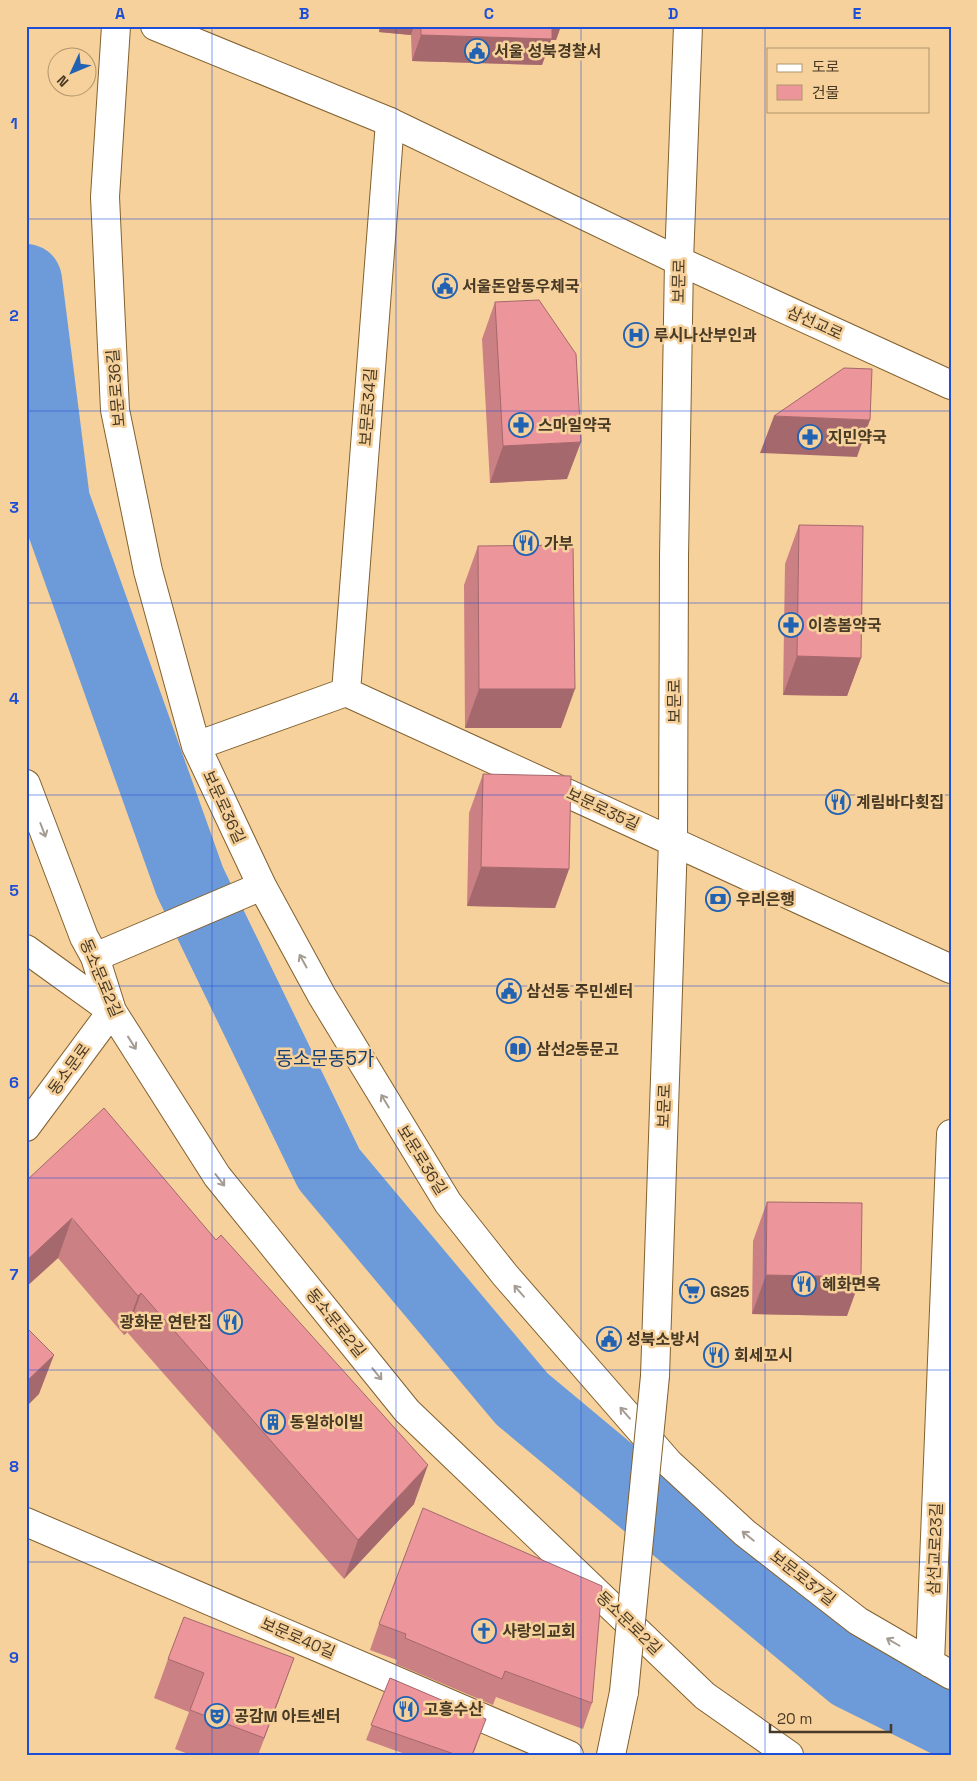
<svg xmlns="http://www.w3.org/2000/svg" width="977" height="1781" viewBox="0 0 977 1781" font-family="'Space Grotesk','Noto Sans KR',sans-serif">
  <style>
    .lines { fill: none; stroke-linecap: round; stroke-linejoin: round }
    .river { stroke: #6d9bd9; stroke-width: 72 }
    .street-casing { stroke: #82612f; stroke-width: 30 }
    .secondary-casing { stroke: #82612f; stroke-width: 30 }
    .primary-casing { stroke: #82612f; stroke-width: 30 }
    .street { stroke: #fff; stroke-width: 28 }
    .secondary { stroke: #fff; stroke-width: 28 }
    .primary { stroke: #fff; stroke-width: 28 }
    .primary-bridge-casing { stroke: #82612f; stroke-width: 30; stroke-linecap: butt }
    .primary-bridge { stroke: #fff; stroke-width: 28 }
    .wall { fill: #cb8084 }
    .shaded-wall { fill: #a5686c }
    .building { fill: #ec959a; stroke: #a5686c }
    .oneway { stroke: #a49c92 }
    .grid { fill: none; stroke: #1d4ed8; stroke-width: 1; stroke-opacity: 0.55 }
    .labels { text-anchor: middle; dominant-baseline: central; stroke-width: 5; stroke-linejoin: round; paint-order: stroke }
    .poi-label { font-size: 16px; font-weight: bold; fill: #483a24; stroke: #f6d19c; text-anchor: start }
    .street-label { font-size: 16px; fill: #483a24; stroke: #f6d19c }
    .quarter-label { font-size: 19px; fill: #163e72; stroke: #f6d19c }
    .neatline { fill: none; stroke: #1d4ed8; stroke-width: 2 }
    .grid-label { font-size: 16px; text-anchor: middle; font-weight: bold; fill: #1d4ed8 }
  </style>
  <rect width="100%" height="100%" fill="#f6d19c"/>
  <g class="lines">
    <path class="river" d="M26,280L54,501L190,882L329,1169L522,1399L852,1674L951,1723"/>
    <defs>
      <path id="street" d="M116,26L105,197L115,410L148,571L196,746L262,886L322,996L448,1203L505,1275L669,1463L745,1533L858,1621L951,1675
        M346,692L390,122
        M196,746L346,692L951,969
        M26,784L84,937L95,957L112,1011L217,1176L407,1411L705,1696L789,1755
        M26,949L112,1011L26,1127
        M95,957L262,886
        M26,1522L569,1755
        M930,1663L951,1134"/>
      <path id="secondary" d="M155,26L390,122L679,261L951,385"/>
      <path id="primary" d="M655,1376L673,841L674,557L679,261L688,26
        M611,1755L624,1692"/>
    </defs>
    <use href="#street" class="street-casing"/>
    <use href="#secondary" class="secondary-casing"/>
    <use href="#primary" class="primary-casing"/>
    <use href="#street" class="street"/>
    <use href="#secondary" class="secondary"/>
    <use href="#primary" class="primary"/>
    <defs>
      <path id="primary-bridge" d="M624,1692L655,1376"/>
    </defs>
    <use href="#primary-bridge" class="primary-bridge-casing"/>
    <use href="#primary-bridge" class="primary-bridge"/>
  </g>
  <path class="wall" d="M379,26H561L556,40H551L542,65L412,61L411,35L379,32Z
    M495,302L567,479L490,483L482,339Z
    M799,525L861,658L847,696L783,695L785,564Z
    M478,546L561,728H465L464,585Z
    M483,774L569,869L555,908L467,906L469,813Z
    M26,1181L414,1504L344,1579L127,1332L124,1335L58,1258L26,1287Z
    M767,1202L847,1316L752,1314L753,1241Z
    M379,1624L592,1703L583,1729L496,1697L493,1705L396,1664L397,1660L370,1650Z
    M168,1659L280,1697L258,1755H191L175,1749L189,1712L154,1698Z
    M390,1678L486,1719L473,1755H408L366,1740Z"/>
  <path class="shaded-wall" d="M381,26H414L411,35L379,32Z
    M547,26H561L556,40H551L542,65L412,61L421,35Z
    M774,416L870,420L857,457L760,453Z
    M581,442L567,479L490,483L503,446Z
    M797,656L861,658L847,696L783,695Z
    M479,689H575L561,728H465Z
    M481,867L569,869L555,908L467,906Z
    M72,1218L58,1258L26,1287V1261Z
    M766,1275L861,1277L847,1316L752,1314Z
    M141,1293L127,1332L124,1335L138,1296Z
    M54,1355L39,1394L26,1407V1382Z
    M428,1465L414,1504L344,1579L358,1540Z
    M294,1658L280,1697L258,1755Z"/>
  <path class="building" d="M421,26H552V39L421,35Z
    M539,300L576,354L581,442L503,446L495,302Z
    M844,368L872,369L870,420L774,416Z
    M799,525L863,526L861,658L797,656Z
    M573,545L575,689H479L478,546Z
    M483,774L571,776L569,869L481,867Z
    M104,1108L216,1240L221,1235L428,1465L358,1540L141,1293L138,1296L72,1218L26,1261V1181Z
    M767,1202L862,1203L861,1277L766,1275Z
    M26,1327L54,1355L26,1382Z
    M423,1508L602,1586L592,1703L505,1671L502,1679L405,1638L406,1634L379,1624Z
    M184,1617L294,1658L264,1738L190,1710L204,1673L168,1659Z
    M390,1678L486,1719L472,1755H457L371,1725Z"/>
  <defs><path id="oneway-shaft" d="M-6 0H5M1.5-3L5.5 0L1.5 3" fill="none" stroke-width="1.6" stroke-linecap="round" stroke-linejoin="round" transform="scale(1.25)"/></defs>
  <g class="oneway">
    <use href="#oneway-shaft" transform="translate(43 830) rotate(69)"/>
    <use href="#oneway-shaft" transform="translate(303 961) rotate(-119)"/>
    <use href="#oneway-shaft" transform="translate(132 1043) rotate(58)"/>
    <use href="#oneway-shaft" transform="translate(385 1101) rotate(-121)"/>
    <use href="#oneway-shaft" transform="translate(220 1180) rotate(52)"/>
    <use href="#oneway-shaft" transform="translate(519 1291) rotate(-131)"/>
    <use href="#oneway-shaft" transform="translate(377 1374) rotate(51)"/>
    <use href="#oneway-shaft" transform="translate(625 1413) rotate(-131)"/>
    <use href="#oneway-shaft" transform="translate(748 1536) rotate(-141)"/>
    <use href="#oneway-shaft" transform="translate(893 1642) rotate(-150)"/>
  </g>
  <path class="grid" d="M212,26V1755M396,26V1755M581,26V1755M765,26V1755M26,219H951M26,411H951M26,603H951M26,795H951M26,986H951M26,1178H951M26,1370H951M26,1562H951"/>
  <defs>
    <symbol id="civic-ring" viewBox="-11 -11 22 22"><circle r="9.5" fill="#f6d19c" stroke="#2262b3" stroke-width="1.5"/><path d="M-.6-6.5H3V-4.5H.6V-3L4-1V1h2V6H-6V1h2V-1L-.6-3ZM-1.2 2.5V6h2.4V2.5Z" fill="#2262b3"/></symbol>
    <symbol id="hospital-ring" viewBox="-11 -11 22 22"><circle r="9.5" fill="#f6d19c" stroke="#2262b3" stroke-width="1.5"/><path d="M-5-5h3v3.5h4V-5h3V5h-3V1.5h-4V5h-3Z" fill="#2262b3"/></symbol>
    <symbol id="pharmacy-ring" viewBox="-11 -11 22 22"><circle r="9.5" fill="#f6d19c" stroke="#2262b3" stroke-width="1.5"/><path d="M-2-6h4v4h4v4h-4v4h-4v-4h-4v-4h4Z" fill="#2262b3"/></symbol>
    <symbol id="restaurant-ring" viewBox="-11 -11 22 22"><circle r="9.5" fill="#f6d19c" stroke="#2262b3" stroke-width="1.5"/><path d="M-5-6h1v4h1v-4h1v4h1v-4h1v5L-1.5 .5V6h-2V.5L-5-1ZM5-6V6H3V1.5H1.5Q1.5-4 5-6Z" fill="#2262b3"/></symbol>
    <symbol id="bank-ring" viewBox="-11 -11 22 22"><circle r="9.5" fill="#f6d19c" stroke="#2262b3" stroke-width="1.5"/><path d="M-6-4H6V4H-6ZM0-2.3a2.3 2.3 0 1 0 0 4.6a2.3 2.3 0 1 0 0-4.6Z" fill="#2262b3"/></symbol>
    <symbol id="library-ring" viewBox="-11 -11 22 22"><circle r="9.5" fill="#f6d19c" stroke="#2262b3" stroke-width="1.5"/><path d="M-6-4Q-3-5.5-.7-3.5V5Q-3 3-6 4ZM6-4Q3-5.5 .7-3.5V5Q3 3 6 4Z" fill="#2262b3"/></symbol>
    <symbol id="supermarket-ring" viewBox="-11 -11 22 22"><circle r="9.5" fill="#f6d19c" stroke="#2262b3" stroke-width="1.5"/><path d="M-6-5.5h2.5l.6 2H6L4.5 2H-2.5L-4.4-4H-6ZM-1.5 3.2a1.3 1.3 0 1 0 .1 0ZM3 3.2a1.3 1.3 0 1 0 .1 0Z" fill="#2262b3"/></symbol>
    <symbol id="building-ring" viewBox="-11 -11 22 22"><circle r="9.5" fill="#f6d19c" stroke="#2262b3" stroke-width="1.5"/><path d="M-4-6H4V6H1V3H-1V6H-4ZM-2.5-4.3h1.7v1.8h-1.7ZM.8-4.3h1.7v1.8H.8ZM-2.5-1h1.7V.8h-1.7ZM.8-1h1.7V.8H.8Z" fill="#2262b3"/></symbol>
    <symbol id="church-ring" viewBox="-11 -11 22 22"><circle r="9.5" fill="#f6d19c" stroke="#2262b3" stroke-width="1.5"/><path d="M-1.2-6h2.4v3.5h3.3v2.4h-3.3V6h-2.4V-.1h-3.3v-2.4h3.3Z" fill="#2262b3"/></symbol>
    <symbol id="theatre-ring" viewBox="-11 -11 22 22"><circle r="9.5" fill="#f6d19c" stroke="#2262b3" stroke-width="1.5"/><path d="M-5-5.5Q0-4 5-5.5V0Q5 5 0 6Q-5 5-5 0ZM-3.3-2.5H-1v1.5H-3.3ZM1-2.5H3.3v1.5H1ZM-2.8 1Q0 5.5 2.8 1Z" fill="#2262b3"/></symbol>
  </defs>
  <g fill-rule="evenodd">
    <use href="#civic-ring" x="463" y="37" width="28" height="28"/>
    <use href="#civic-ring" x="431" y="272" width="28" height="28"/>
    <use href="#hospital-ring" x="622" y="321" width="28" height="28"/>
    <use href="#pharmacy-ring" x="507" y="411" width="28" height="28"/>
    <use href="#pharmacy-ring" x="796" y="423" width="28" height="28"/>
    <use href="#restaurant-ring" x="512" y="529" width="28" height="28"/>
    <use href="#pharmacy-ring" x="777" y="611" width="28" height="28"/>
    <use href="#restaurant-ring" x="824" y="788" width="28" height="28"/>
    <use href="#bank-ring" x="704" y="885" width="28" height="28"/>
    <use href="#civic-ring" x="495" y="977" width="28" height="28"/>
    <use href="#library-ring" x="504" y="1035" width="28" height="28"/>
    <use href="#restaurant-ring" x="790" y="1270" width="28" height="28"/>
    <use href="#supermarket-ring" x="678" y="1277" width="28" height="28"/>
    <use href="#restaurant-ring" x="216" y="1308" width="28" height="28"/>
    <use href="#civic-ring" x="595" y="1325" width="28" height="28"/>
    <use href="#restaurant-ring" x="702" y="1341" width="28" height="28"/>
    <use href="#building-ring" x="259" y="1408" width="28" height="28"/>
    <use href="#church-ring" x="470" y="1617" width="28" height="28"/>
    <use href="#restaurant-ring" x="392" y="1695" width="28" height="28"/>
    <use href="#theatre-ring" x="203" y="1702" width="28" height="28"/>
  </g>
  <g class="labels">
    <g class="poi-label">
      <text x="494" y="51">서울 성북경찰서</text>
      <text x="462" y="286">서울돈암동우체국</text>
      <text x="654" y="335">루시나산부인과</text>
      <text x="538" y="425">스마일약국</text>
      <text x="828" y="437">지민약국</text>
      <text x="544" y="543">가부</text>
      <text x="808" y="625">이층봄약국</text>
      <text x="856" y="802">계림바다횟집</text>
      <text x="736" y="899">우리은행</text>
      <text x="526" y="991">삼선동 주민센터</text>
      <text x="536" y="1049">삼선2동문고</text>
      <text x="822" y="1284">혜화면옥</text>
      <text x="710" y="1291">GS25</text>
      <text x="212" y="1322" text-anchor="end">광화문 연탄집</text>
      <text x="626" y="1339">성북소방서</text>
      <text x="734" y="1355">회세꼬시</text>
      <text x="290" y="1422">동일하이빌</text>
      <text x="502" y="1631">사랑의교회</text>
      <text x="424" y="1709">고흥수산</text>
      <text x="234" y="1716">공감M 아트센터</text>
    </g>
    <g class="street-label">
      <text transform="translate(679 281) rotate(-89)">보문로</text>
      <text transform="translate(815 323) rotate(24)">삼선교로</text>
      <text transform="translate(116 388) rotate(-95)">보문로36길</text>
      <text transform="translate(368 407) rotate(-86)">보문로34길</text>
      <text transform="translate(674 701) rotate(-90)">보문로</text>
      <text transform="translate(224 807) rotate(65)">보문로36길</text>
      <text transform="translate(603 809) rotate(25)">보문로35길</text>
      <text transform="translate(101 978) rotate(67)">동소문로2길</text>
      <text transform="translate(69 1069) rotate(-54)">동소문로</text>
      <text transform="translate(664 1106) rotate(-88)">보문로</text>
      <text transform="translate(422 1160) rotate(58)">보문로36길</text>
      <text transform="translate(336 1323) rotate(51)">동소문로2길</text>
      <text transform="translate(935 1549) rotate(-88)">삼선교로23길</text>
      <text transform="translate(803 1578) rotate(38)">보문로37길</text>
      <text transform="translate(629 1623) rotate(44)">동소문로2길</text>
      <text transform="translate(298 1638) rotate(23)">보문로40길</text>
    </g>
    <g class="quarter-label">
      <text x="325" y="1058">동소문동5가</text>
    </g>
  </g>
  <rect width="977" height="1781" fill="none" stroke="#f6d19c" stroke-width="55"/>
  <rect x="767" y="48" width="162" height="65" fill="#f6d19c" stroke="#b0956c"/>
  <rect x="777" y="64" width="25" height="8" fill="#ffffff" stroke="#b0956c"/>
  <text x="812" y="72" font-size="15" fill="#483a24">도로</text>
  <rect x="777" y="85" width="25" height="15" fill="#ec959a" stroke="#b0956c"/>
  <text x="812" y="98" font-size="15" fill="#483a24">건물</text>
  <g transform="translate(72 72) rotate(226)"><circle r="24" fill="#f6d19c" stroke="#b0956c"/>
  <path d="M0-4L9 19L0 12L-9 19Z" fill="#2262b3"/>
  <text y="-8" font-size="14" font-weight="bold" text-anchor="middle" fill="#483a24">N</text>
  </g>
  <path d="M770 1724v8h121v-8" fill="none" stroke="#483a24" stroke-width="2.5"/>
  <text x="777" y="1724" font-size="15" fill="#483a24" stroke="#f6d19c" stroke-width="4" paint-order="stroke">20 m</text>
  <rect x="28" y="28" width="922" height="1726" class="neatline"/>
  <g class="grid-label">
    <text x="120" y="19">A</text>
    <text x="304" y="19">B</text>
    <text x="489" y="19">C</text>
    <text x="673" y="19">D</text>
    <text x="857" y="19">E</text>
    <text x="14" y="129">1</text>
    <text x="14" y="321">2</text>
    <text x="14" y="513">3</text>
    <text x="14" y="704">4</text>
    <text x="14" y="896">5</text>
    <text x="14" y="1088">6</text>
    <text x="14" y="1280">7</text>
    <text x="14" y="1472">8</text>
    <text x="14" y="1663">9</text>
  </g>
</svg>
